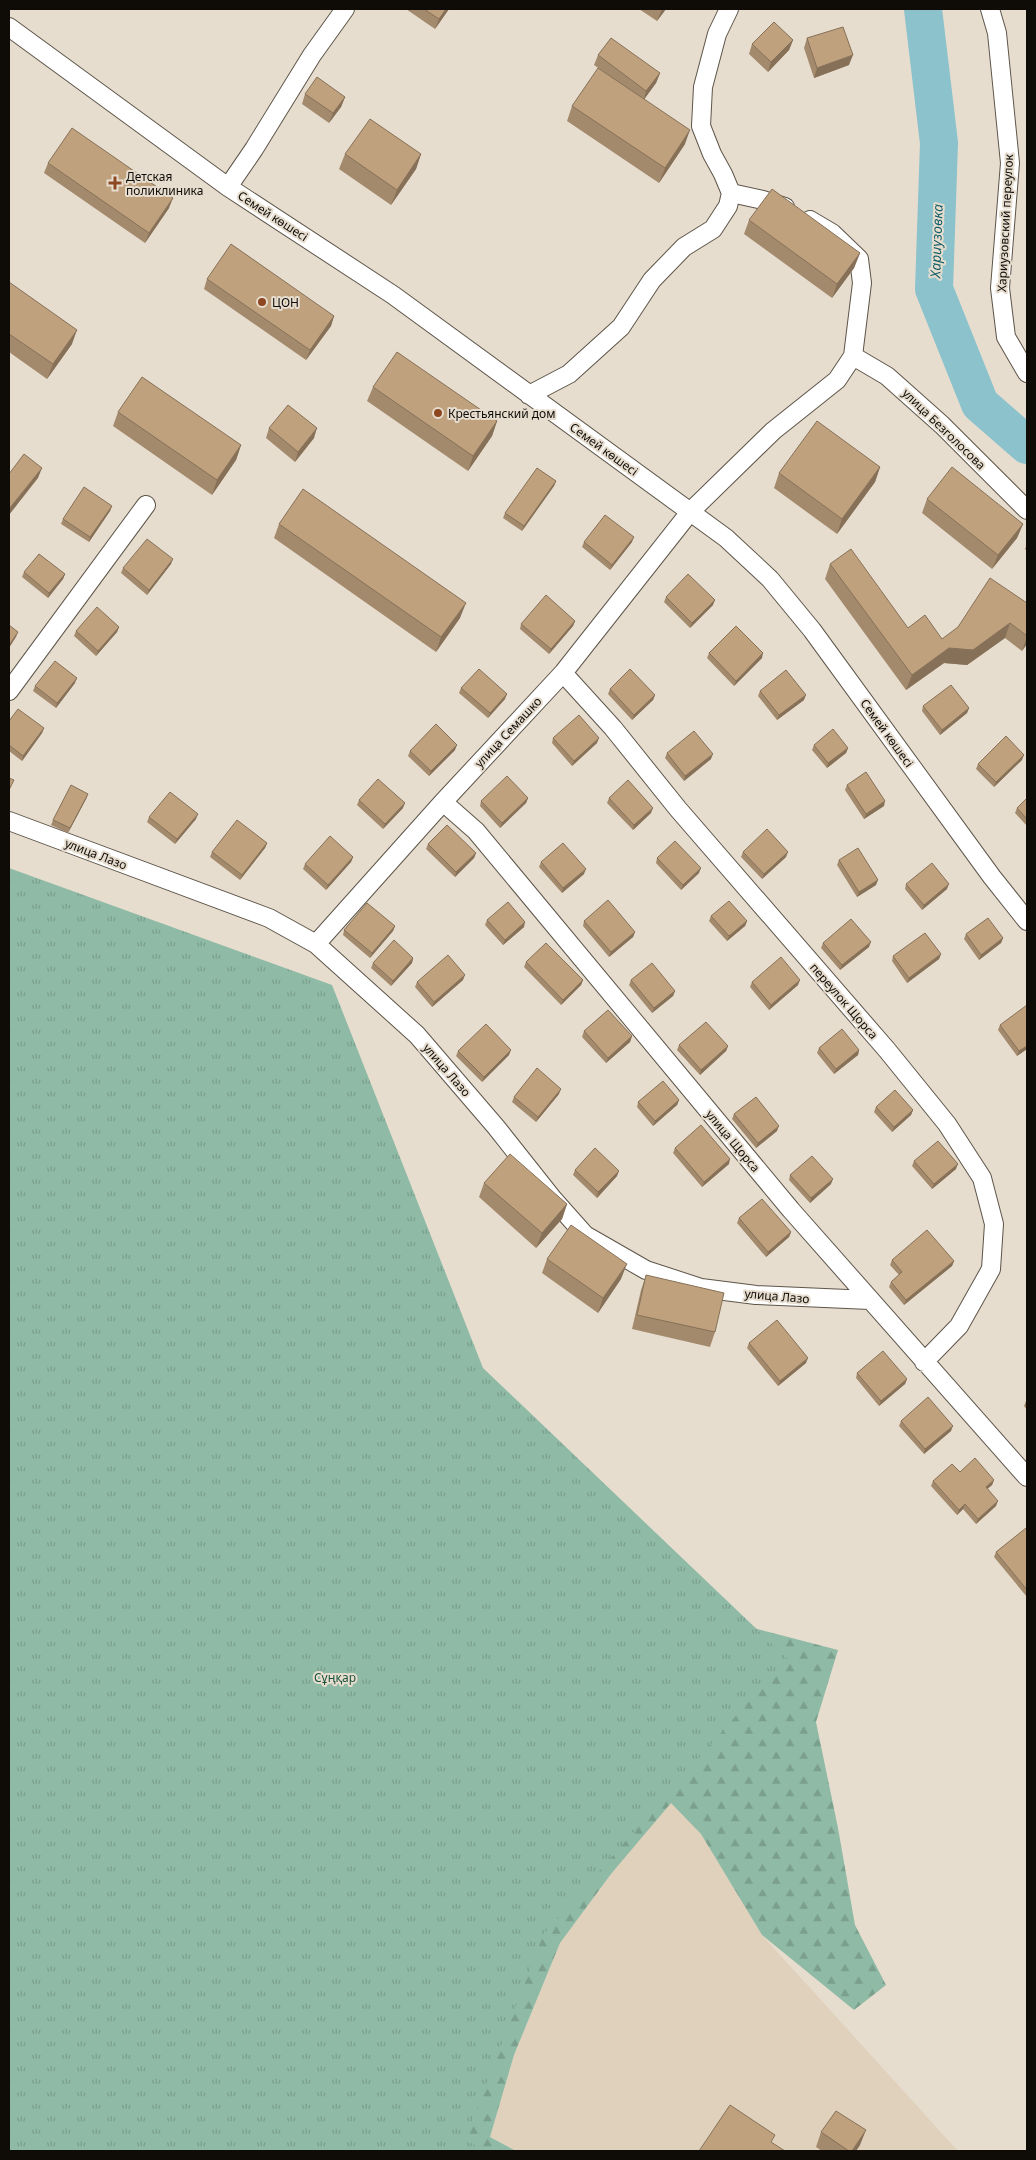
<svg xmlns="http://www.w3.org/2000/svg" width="1036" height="2160" viewBox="0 0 1036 2160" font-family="'Noto Sans',sans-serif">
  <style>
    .built { fill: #e0d1bd }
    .forest { fill: url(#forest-firs) }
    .park { fill: url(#park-tufts) }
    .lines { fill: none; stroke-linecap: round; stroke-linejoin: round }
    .river { stroke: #8bc2cc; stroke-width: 38 }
    .street-casing { stroke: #5d5549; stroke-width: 20 }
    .street { stroke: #fff; stroke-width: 18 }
    .wall { fill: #a48a6c }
    .shaded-wall { fill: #867158 }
    .building { fill: #bfa17e; stroke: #867158 }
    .poi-dot { fill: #8d4721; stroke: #e7ddcf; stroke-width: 2 }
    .labels { text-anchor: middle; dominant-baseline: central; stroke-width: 4; stroke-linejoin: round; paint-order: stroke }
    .poi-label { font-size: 12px; fill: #0f0c08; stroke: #e7ddcf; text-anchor: start }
    .street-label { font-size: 12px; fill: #0f0c08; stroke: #e7ddcf }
    .park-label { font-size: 12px; fill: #19533c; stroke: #e7ddcf }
    .water-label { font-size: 14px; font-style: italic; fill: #125f69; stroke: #e7ddcf }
  </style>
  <defs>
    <pattern id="forest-firs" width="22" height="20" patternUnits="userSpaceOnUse" patternTransform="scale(1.25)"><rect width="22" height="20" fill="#8fbaa5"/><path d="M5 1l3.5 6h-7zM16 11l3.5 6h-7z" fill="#7a9f8d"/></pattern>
    <pattern id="park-tufts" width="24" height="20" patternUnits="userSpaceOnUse" patternTransform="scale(1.25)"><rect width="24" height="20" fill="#8fbaa5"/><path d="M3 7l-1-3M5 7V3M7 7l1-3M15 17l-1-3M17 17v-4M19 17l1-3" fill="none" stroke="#7a9f8d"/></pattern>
  </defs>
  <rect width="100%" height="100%" fill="#e7ddcf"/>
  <path class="built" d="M671,1802L701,1834L762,1935L958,2151H516L490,2137L514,2055L560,1943L611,1874Z"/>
  <path class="forest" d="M638,1598L838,1650L816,1722L838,1828L855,1925L886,1985L854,2010L762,1935L701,1834L671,1803L611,1874L560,1943L514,2055L490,2137L516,2151H287Z"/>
  <path class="park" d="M9,868L332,985L483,1368L787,1658L543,1935L465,2140L486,2151H9Z"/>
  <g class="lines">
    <path class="river" d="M923,9L939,143L934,289L980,404L1027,445"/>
    <defs>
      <path id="street" d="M990,9L997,33L1010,163L1000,288L1006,337L1027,373
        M9,27L228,187L393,295L726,538L770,579L812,630L992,877L1027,921
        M228,187L254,149L312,55L345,9
        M731,193L763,200L785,207
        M853,356L887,376L942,425L1027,510
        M529,395L569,374L621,327L652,280L684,247L713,229L728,206L731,193L723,174L712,154L701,126L703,87L717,34L729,9
        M563,673L613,728L678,809L887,1050L947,1124L982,1178L994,1224L991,1269L959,1326L924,1362
        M9,691L146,505
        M443,802L476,831L791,1210L1027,1477
        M9,821L269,918L316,944L417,1035L496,1127L553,1199L585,1235L646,1270L701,1288L756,1295L870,1300
        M316,944L443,802L563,673L690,512L773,431L837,380L853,356L862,283L859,259L832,233L810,220"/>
    </defs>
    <use href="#street" class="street-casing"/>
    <use href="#street" class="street"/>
  </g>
  <path class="wall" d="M406,9H449L435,29Z
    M639,9H666L657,21Z
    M807,38L849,65L814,78L804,48Z
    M793,40L789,50L768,72L749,54L752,44Z
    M598,55L660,73L656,83L644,99L685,144L659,183L567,121L572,106L604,72L594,65Z
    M305,94L345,97L341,107L329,123L302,104Z
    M345,154H421L416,169L391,205L339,169Z
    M48,163L169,208L145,243L44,173Z
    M749,220L860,253L854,268L832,298L744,234Z
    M207,279L334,316L331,326L306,360L204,289Z
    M1027,281V294L1026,284Z
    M9,282L72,344L47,379L9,352Z
    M373,387L497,421L492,436L468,471L367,401Z
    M118,412L241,445L236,460L212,495L113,426Z
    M269,428L314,438L295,462L266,438Z
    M880,467L875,482L837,534L774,488L779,473Z
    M556,481L554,486L522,531L503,518L505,513Z
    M927,499L1023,524L1017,538L992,569L922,513Z
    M112,506L110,511L89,542L61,524L63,519Z
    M279,524L460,618L436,652L274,538Z
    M584,542H632L610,570L582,547Z
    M1027,544V551L1025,549Z
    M171,564L147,595L121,573L123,568Z
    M830,564L908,628L942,639L1027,603V644L1022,651L1005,638L967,665L944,663L906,690L825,579Z
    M24,572L65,574L63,579L48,598L22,577Z
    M666,597L713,605L690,628L664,602Z
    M575,621L573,626L549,654L520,629L521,624Z
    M119,627L117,632L96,656L74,636L76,631Z
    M709,653L762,658L734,686L707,658Z
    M75,683L56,708L33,691L35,686Z
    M461,688L505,699L488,718L459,693Z
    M610,689L655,695L653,700L632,720L608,694Z
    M760,691L804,700L777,720L758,696Z
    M923,706L969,708L967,713L940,735L922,711Z
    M9,721L44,728L42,733L22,761L9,751Z
    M553,738L597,743L572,766L552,743Z
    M814,745L848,748L846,753L827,768L812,750Z
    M455,750L429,776L408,756L410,751Z
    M667,753L711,759L684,781L665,758Z
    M1022,760L994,787L976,769L978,764Z
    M847,785L884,806L864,819L845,790Z
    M88,794L86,799L68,833L51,825L53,820Z
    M528,798L526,803L500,828L480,806L481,801Z
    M609,798L651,813L633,830L607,803Z
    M1027,798V826L1015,813L1017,808Z
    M359,800L403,808L383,829L357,805Z
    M149,817L196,819L175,844L147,822Z
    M267,843L265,848L240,880L210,857L212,852Z
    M428,844L476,853L474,858L455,877L426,849Z
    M743,852L786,857L762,879L741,857Z
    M353,857L351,862L326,890L303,869L305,864Z
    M657,858L699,873L681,890L656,863Z
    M839,860L876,885L857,897L837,865Z
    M541,862L584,874L562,893L539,867Z
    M906,884L947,889L922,910L905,889Z
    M711,916L747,921L745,926L727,941L709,921Z
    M487,920L524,927L503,945L485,925Z
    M584,921L635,932L633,937L609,957L583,926Z
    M395,926L393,931L370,958L343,935L344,930Z
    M966,934L1003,938L1001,943L979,960L964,939Z
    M823,943L869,947L840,970L821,948Z
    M941,954L939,959L907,983L892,961L893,956Z
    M413,958L412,963L391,986L371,968L373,963Z
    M526,962L583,980L581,985L561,1005L524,967Z
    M463,980L432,1007L415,987L417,982Z
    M631,980L675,991L673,996L652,1013L629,985Z
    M752,982L798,985L769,1010L750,987Z
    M1000,1025L1027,1049L1017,1056L998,1030Z
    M584,1031L632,1036L630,1042L606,1063L582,1037Z
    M679,1045L728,1046L726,1051L700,1075L677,1050Z
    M819,1048L859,1050L858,1055L834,1074L817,1053Z
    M458,1051L509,1055L482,1082L456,1056Z
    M559,1094L536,1122L512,1102L514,1097Z
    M679,1100L677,1105L653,1126L637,1107L638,1102Z
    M876,1107L913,1110L911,1115L892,1132L874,1112Z
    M734,1114L777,1131L756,1148L732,1119Z
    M675,1148L729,1164L702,1187L673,1153Z
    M914,1161L956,1169L932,1189L912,1166Z
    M575,1170L617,1176L597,1198L573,1175Z
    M790,1175L831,1184L810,1203L789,1180Z
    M484,1183L567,1204L562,1219L536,1248L479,1197Z
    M739,1218L791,1232L789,1237L766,1257L737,1223Z
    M547,1259L621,1279L598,1313L542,1273Z
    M892,1260L954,1261L952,1266L904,1305L889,1287L891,1282L899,1275L890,1265Z
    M646,1275L715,1332L710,1347L632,1329L641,1290Z
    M749,1343L806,1363L778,1386L747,1348Z
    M857,1373L907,1379L905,1384L879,1406L856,1378Z
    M1027,1400V1410L1024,1406L1026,1401Z
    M901,1421L951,1431L924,1454L899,1426Z
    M960,1472L994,1480L992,1485L987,1489L996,1506L976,1524L963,1509L957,1515L931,1486L933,1481Z
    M1027,1529V1597L994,1557L996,1552Z
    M821,2132L860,2145L856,2151H822L816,2147Z"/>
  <path class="shaded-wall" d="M446,9H449L435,29L439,19Z
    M662,9H666L657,21Z
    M793,40L789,50L768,72L771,62Z
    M853,55L849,65L814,78L817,68Z
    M660,73L656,83L643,101L646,91Z
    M345,97L341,107L329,123L333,113Z
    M690,130L685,144L659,183L665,168Z
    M421,154L416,169L391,205L397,190Z
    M173,198L169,208L145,243L149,233Z
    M860,253L854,268L832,298L837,284Z
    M334,316L331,326L306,360L310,350Z
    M77,330L72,344L47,379L53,364Z
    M497,421L492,436L468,471L473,456Z
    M317,428L314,438L295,462L298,452Z
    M241,445L236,460L212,495L217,480Z
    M880,467L875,482L837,534L842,519Z
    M42,468L38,478L9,515V509Z
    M556,481L554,486L522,531L524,526Z
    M112,506L110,511L89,542L90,537Z
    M1023,524L1017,538L992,569L998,555Z
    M634,537L632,542L610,570L612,565Z
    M173,559L171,564L147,595L149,590Z
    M65,574L63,579L48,598L49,593Z
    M715,600L713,605L690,628L692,623Z
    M466,603L460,618L436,652L441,637Z
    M575,621L573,626L549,654L551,649Z
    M1010,623L1005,638L967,665L944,663L906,690L912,675L949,648Z
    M119,627L117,632L96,656L98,651Z
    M18,632L16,637L9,648V645Z
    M1027,637V644L1022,651Z
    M763,653L762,658L734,686L736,681Z
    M77,678L75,683L56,708L57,703Z
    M507,694L505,699L488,718L490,713Z
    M655,695L653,700L632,720L634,715Z
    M806,695L804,700L777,720L779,715Z
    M969,708L967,713L940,735L942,730Z
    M44,728L42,733L22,761L23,756Z
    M599,738L597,743L572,766L574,761Z
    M457,745L455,750L429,776L431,771Z
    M848,748L846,753L827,768L828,763Z
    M713,754L711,759L684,781L685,776Z
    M1024,755L1022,760L994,787L996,782Z
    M88,794L86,799L68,833L70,828Z
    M528,798L526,803L500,828L502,823Z
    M885,801L884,806L864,819L866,814Z
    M405,803L403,808L383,829L385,824Z
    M653,808L651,813L633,830L634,825Z
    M198,814L196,819L175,844L177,839Z
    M267,843L265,848L240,880L242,875Z
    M788,852L786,857L762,879L764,874Z
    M476,853L474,858L455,877L456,872Z
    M353,857L351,862L326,890L328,885Z
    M701,868L699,873L681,890L683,885Z
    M586,869L584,874L562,893L563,888Z
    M878,880L876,885L857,897L859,892Z
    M949,884L947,889L922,910L924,905Z
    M747,921L745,926L727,941L729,936Z
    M525,922L524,927L503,945L505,940Z
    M395,926L393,931L370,958L372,953Z
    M635,932L633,937L609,957L611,952Z
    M1003,938L1001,943L979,960L981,955Z
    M871,942L869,947L840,970L842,965Z
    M941,954L939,959L907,983L909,978Z
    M413,958L412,963L391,986L393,981Z
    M465,975L463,980L432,1007L434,1002Z
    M583,980L581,985L561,1005L563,1000Z
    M800,980L798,985L769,1010L771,1005Z
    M675,991L673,996L652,1013L654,1008Z
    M632,1036L630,1042L606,1063L608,1058Z
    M728,1046L726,1051L700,1075L701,1070Z
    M1027,1046V1049L1017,1056L1019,1051Z
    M511,1050L509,1055L482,1082L484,1077Z
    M859,1050L858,1055L834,1074L836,1069Z
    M561,1089L559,1094L536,1122L538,1117Z
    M679,1100L677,1105L653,1126L655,1121Z
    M913,1110L911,1115L892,1132L894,1127Z
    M779,1126L777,1131L756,1148L758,1143Z
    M730,1159L729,1164L702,1187L704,1182Z
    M958,1164L956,1169L932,1189L934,1184Z
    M619,1171L617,1176L597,1198L598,1192Z
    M833,1179L831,1184L810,1203L811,1198Z
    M567,1204L562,1219L536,1248L542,1233Z
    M791,1232L789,1237L766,1257L768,1252Z
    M954,1261L952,1266L904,1305L906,1300Z
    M627,1264L621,1279L598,1313L603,1298Z
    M808,1358L806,1363L778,1386L780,1381Z
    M907,1379L905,1384L879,1406L881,1401Z
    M953,1426L951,1431L924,1454L925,1449Z
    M994,1480L992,1485L984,1492L986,1487Z
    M998,1501L996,1506L976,1524L978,1519Z
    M965,1504L963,1509L957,1515L959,1510Z
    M866,2130L860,2145L856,2151H852Z"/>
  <path class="building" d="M424,9H446L439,19Z
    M774,22L793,40L771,62L752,44Z
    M843,27L853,55L817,68L807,38Z
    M611,38L660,73L646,91L598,55Z
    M598,68L690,130L665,168L572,106Z
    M317,77L345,97L333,113L305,94Z
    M370,119L421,154L397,190L345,154Z
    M72,128L173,198L149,233L48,163Z
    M772,189L860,253L837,284L749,220Z
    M231,244L334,316L310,350L207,279Z
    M9,282L77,330L53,364L9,334Z
    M397,352L497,421L473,456L373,387Z
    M142,377L241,445L217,480L118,412Z
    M288,405L317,428L298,452L269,428Z
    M817,421L880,467L842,519L779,473Z
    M24,454L42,468L9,509V474Z
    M952,467L1023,524L998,555L927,499Z
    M537,468L556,481L524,526L505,513Z
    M84,487L112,506L90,537L63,519Z
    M303,489L466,603L441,637L279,524Z
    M605,515L634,537L612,565L584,542Z
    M147,539L173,559L149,590L123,568Z
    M851,549L908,628L925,615L942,639L958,627L990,578L1027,603V636L1010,623L973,650L949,648L912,675L830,564Z
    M39,554L65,574L49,593L24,572Z
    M688,574L715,600L692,623L666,597Z
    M546,595L575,621L551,649L521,624Z
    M97,607L119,627L98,651L76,631Z
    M9,625L18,632L9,645Z
    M736,626L763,653L736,681L709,653Z
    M55,661L77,678L57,703L35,686Z
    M479,669L507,694L490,713L461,688Z
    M630,669L655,695L634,715L610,689Z
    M786,670L806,695L779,715L760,691Z
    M951,685L969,708L942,730L923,706Z
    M18,709L44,728L23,756L9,745V721Z
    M579,715L599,738L574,761L553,738Z
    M436,724L457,745L431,771L410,751Z
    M833,729L848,748L828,763L814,745Z
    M694,731L713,754L685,776L667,753Z
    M1006,736L1024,755L996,782L978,764Z
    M866,772L885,801L866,814L847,785Z
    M507,776L528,798L502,823L481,801Z
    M9,778L14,780L9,790Z
    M378,779L405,803L385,824L359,800Z
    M628,780L653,808L634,825L609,798Z
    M71,785L88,794L70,828L53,820Z
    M170,792L198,814L177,839L149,817Z
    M1027,798V819L1017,808Z
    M237,820L267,843L242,875L212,852Z
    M447,825L476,853L456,872L428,844Z
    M767,829L788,852L764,874L743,852Z
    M330,836L353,857L328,885L305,864Z
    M675,841L701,868L683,885L657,858Z
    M563,843L586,869L563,888L541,862Z
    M858,848L878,880L859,892L839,860Z
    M932,863L949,884L924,905L906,884Z
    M608,900L635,932L611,952L584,921Z
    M729,901L747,921L729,936L711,916Z
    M508,902L525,922L505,940L487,920Z
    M367,903L395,926L372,953L344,930Z
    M988,918L1003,938L981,955L966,934Z
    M851,919L871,942L842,965L823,943Z
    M925,933L941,954L909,978L893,956Z
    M394,940L413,958L393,981L373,963Z
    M546,943L583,980L563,1000L526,962Z
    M448,955L465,975L434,1002L417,982Z
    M781,957L800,980L771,1005L752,982Z
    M652,963L675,991L654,1008L631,980Z
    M1027,1005V1046L1019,1051L1000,1025Z
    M608,1010L632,1036L608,1058L584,1031Z
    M706,1022L728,1046L701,1070L679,1045Z
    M486,1024L511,1050L484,1077L458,1051Z
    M842,1029L859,1050L836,1069L819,1048Z
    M537,1068L561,1089L538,1117L514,1097Z
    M663,1081L679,1100L655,1121L638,1102Z
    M895,1090L913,1110L894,1127L876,1107Z
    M756,1097L779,1126L758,1143L734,1114Z
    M701,1125L730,1159L704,1182L675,1148Z
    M938,1141L958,1164L934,1184L914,1161Z
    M595,1148L619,1171L598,1192L575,1170Z
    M510,1154L567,1204L542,1233L484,1183Z
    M812,1156L833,1179L811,1198L790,1175Z
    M762,1199L791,1232L768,1252L739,1218Z
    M571,1225L627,1264L603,1298L547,1259Z
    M927,1230L954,1261L906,1300L891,1282L902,1272L892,1260Z
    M646,1275L724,1293L715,1332L637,1315Z
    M777,1320L808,1358L780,1381L749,1343Z
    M883,1351L907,1379L881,1401L857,1373Z
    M928,1397L953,1426L925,1449L901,1421Z
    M975,1458L994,1480L986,1487L998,1501L978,1519L965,1504L959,1510L933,1481L952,1464L960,1472Z
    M1026,1528L1027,1529V1590L996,1552Z
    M730,2105L775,2135L771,2142L785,2151H699Z
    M836,2111L866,2130L852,2151H849L821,2132Z"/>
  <g class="poi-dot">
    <path d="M112.5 175.5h5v5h5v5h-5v5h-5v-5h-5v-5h5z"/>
    <circle cx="262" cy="302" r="5"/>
    <circle cx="438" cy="413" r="5"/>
  </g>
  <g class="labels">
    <g class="poi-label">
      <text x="126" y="176">Детская<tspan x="126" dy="14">поликлиника</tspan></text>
      <text x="272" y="302">ЦОН</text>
      <text x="448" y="413">Крестьянский дом</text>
    </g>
    <g class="street-label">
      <text transform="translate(273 216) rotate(33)">Семей көшесі</text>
      <text transform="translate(1005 223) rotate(-87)">Хариузовский переулок</text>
      <text transform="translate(944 429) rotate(44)">улица Безголосова</text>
      <text transform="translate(604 449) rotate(36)">Семей көшесі</text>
      <text transform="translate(508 732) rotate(-47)">улица Семашко</text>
      <text transform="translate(887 733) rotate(54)">Семей көшесі</text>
      <text transform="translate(96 854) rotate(21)">улица Лазо</text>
      <text transform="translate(844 1001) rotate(49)">переулок Щорса</text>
      <text transform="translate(447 1070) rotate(49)">улица Лазо</text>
      <text transform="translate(733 1141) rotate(50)">улица Щорса</text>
      <text transform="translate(777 1296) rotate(5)">улица Лазо</text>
    </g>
    <g class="park-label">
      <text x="335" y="1677">Сұңқар</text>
    </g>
    <g class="water-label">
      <text transform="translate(936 241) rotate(-88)">Хариузовка</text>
    </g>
  </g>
  <rect width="1036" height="2160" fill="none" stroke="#0f0c08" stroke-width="20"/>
</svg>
